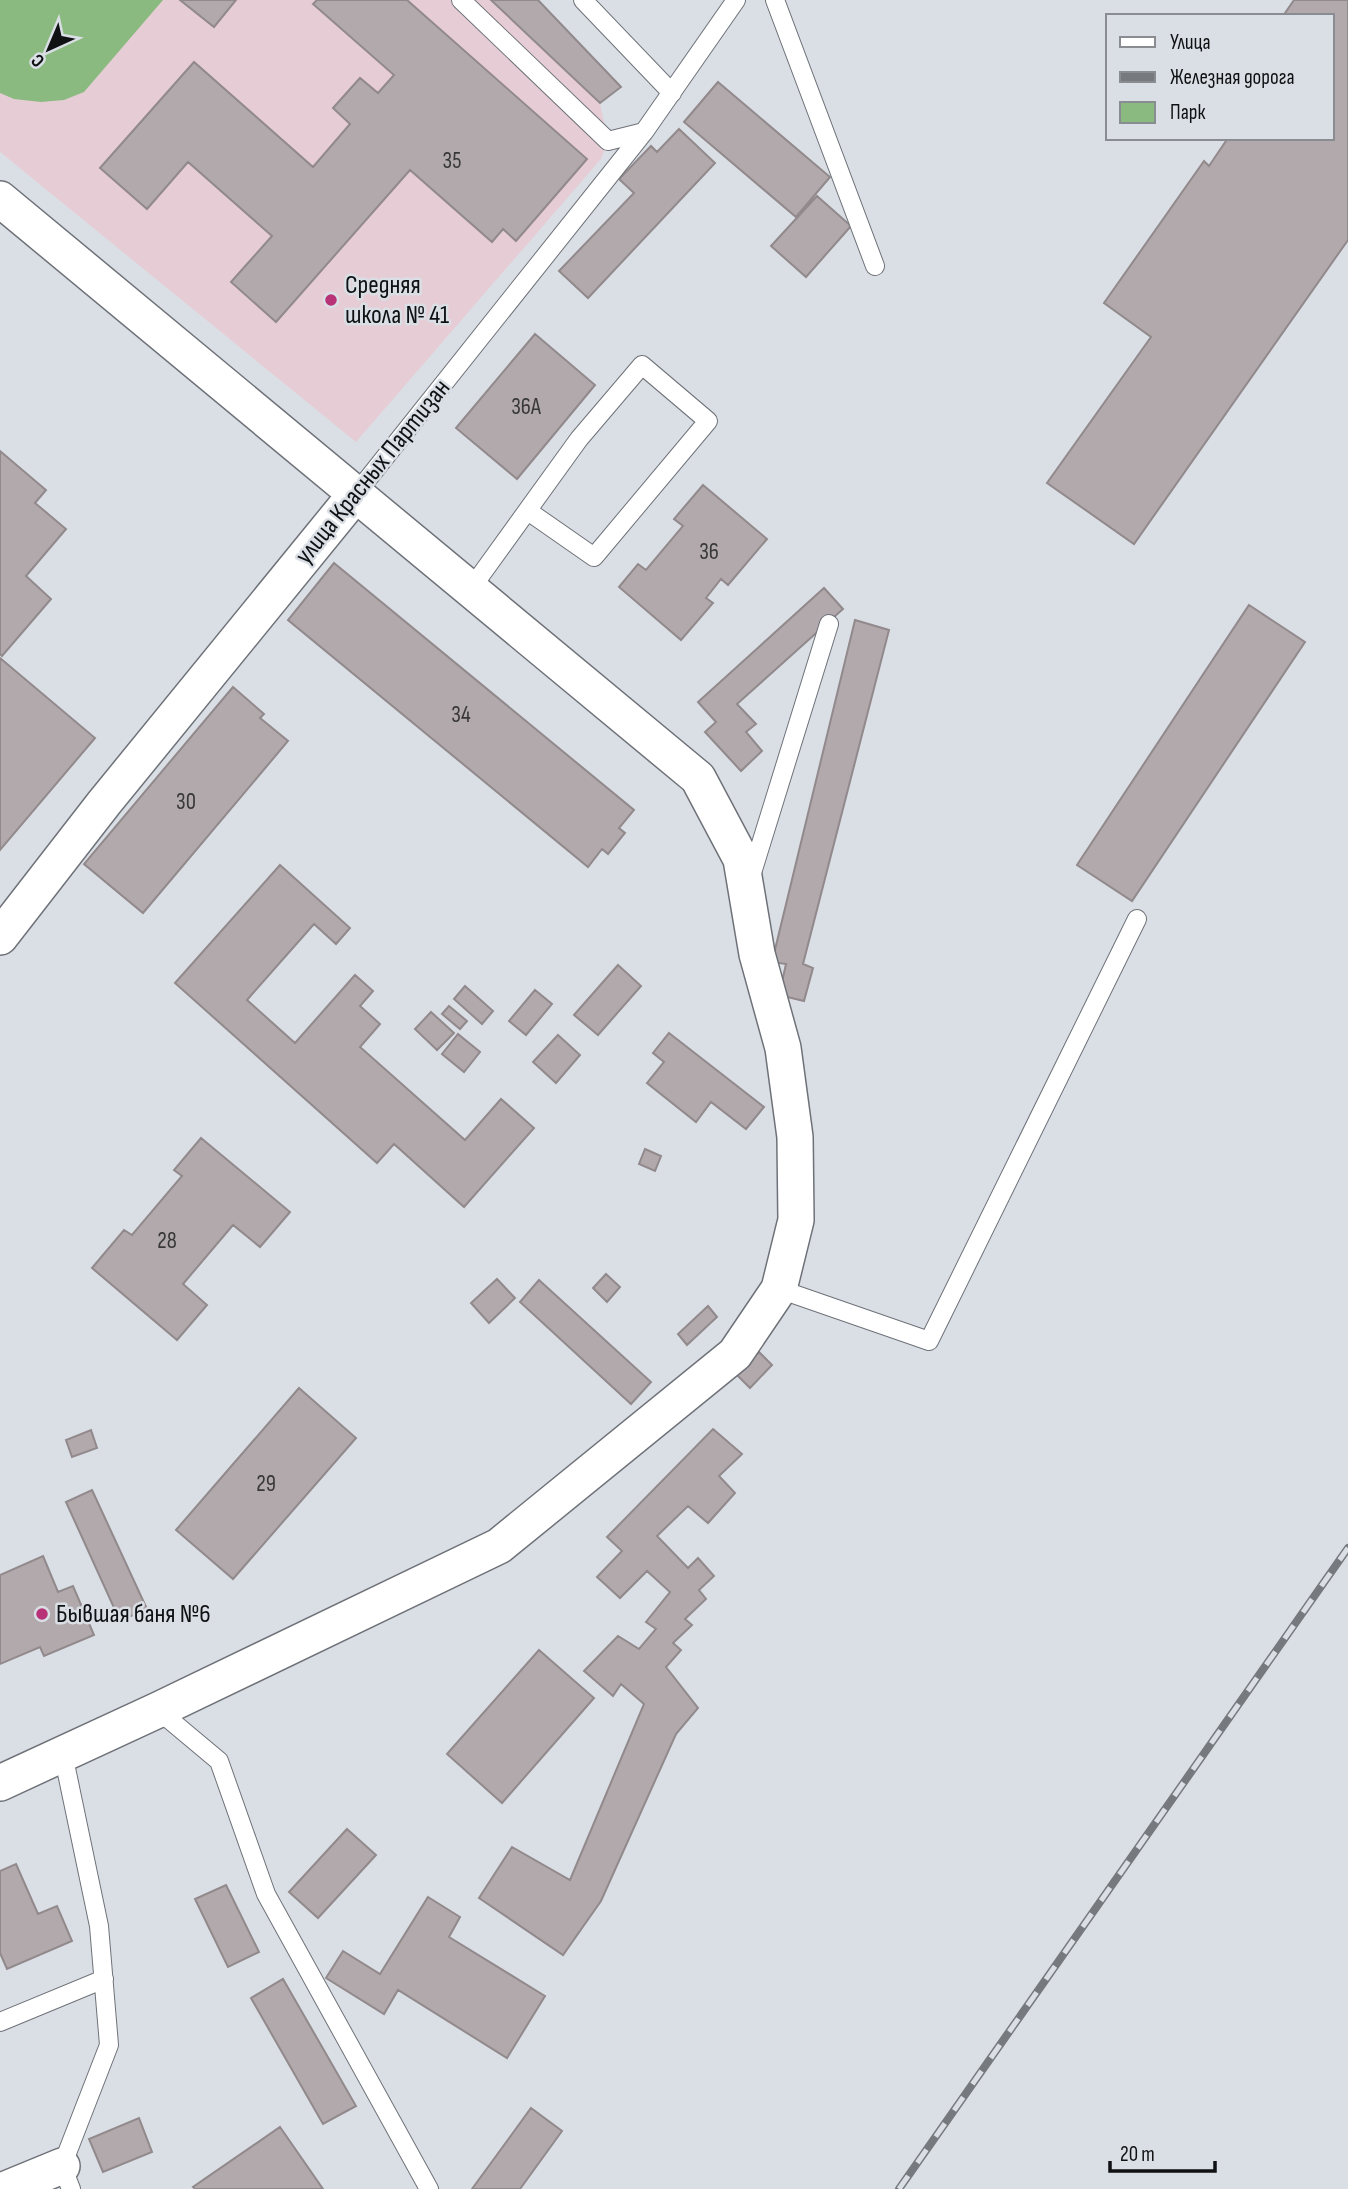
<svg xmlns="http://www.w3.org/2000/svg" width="1348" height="2189" viewBox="0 0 1348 2189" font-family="'Sofia Sans Condensed',sans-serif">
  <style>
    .education { fill: #e6cdd5 }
    .green { fill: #8bba80 }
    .building { fill: #b1a9ab; stroke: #91898b; stroke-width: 2 }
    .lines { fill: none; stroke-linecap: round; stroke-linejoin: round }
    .service-casing { stroke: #6e7278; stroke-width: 20 }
    .minor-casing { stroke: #6e7278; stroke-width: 38 }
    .service { stroke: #fff; stroke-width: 18 }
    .minor { stroke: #fff; stroke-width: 35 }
    .rail-casing { stroke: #76797d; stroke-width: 8 }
    .rail { stroke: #dadfe5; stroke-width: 5; stroke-dasharray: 16; stroke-linecap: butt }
    .poi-dot { fill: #b73276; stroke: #dadfe5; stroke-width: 2.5 }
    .labels { text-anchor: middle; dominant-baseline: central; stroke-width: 5; stroke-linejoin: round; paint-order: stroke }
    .number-label { font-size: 23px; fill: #383739 }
    .poi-label { font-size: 26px; fill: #0f1113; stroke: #dadfe5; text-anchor: start }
    .street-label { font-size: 26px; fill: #0f1113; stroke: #dadfe5 }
  </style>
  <rect width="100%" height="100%" fill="#dadfe5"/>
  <path class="education" d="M0,0H491L600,103L608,141L601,159L356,442L0,152Z"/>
  <path class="green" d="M0,0H163L84,92L64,100L41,102L14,99L0,93Z"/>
  <path class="building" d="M180,0H236L214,27Z
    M317,0H407L587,159L516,241L503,229L492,242L410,170L276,322L231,282L272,236L188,162L147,209L100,168L194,62L313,167L350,124L333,108L360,78L378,93L394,75L313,4Z
    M491,0H538L621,87L600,103Z
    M1294,0H1348V240L1134,544L1047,483L1151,337L1104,303L1204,161L1209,166L1228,138H1332V16H1283Z
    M718,82L830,177L796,217L684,122Z
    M679,129L715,163L588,298L559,271L634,193L619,179L651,146L657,152Z
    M817,196L851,226L806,277L771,246Z
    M535,334L595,385L517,479L456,428Z
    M0,451L46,490L35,503L66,529L26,576L51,599L2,656L0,654Z
    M703,485L767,539L728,585L721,579L706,598L713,603L681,640L619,587L638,564L646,570L683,526L674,519Z
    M334,563L634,810L619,828L625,833L608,854L602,849L588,867L288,620Z
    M824,588L843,609L737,704L756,724L746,732L762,751L741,771L705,732L716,722L698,702Z
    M1249,605L1305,642L1132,901L1077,865Z
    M855,620L889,630L803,964L813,968L804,1001L779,995L786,964L772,962Z
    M0,658L95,738L0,850Z
    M233,687L264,714L260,718L288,741L143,913L84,864Z
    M280,865L350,928L336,944L314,924L247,1000L295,1043L355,975L373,991L360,1006L380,1024L360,1047L465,1140L501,1099L534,1128L464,1207L394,1144L377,1163L175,983Z
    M618,965L641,986L598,1035L574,1015Z
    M465,986L493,1011L482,1024L454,999Z
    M535,990L552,1004L526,1035L509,1021Z
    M449,1006L467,1021L460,1029L442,1014Z
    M431,1012L454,1033L437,1050L415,1029Z
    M669,1033L764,1107L746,1129L711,1102L696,1122L647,1083L664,1062L653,1053Z
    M458,1034L480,1052L464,1072L442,1054Z
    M558,1035L580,1055L556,1083L533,1062Z
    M201,1138L290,1212L260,1247L233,1225L183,1284L207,1305L177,1340L92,1268L124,1230L132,1235L182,1176L174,1170Z
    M645,1149L661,1156L655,1171L639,1164Z
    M606,1274L620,1287L607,1302L593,1288Z
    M497,1279L515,1298L489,1323L471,1303Z
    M539,1280L651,1382L631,1404L520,1302Z
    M708,1306L717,1317L687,1345L678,1334Z
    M759,1352L772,1365L750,1388L736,1374Z
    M299,1388L356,1438L233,1579L176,1530Z
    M713,1429L742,1454L719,1476L735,1493L708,1523L688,1506L657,1536L688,1568L698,1558L714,1576L699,1590L706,1599L685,1619L692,1625L673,1643L681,1650L666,1667L698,1708L676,1734L601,1901L563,1955L479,1898L512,1847L570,1880L644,1704L621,1684L613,1696L584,1671L618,1636L639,1649L656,1629L646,1622L670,1592L647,1571L620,1598L597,1577L622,1551L607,1537Z
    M91,1430L97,1448L72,1457L66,1440Z
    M92,1490L147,1609L120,1621L66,1502Z
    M43,1556L58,1592L73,1586L94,1635L44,1656L40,1647L0,1664V1575Z
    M539,1650L594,1698L502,1803L447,1754Z
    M347,1829L376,1855L318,1918L289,1892Z
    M16,1864L38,1914L57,1906L72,1941L7,1969L0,1953V1871Z
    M226,1885L259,1952L228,1967L195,1899Z
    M428,1897L460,1917L449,1937L545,1996L507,2058L398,1990L384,2014L326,1978L343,1951L380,1974Z
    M283,1979L356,2106L323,2124L251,1998Z
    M531,2108L562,2131L520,2189H472Z
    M139,2118L152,2152L103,2172L89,2139Z
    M280,2127L323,2189H195L193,2187Z"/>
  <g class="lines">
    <defs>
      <path id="service" d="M461,0L608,141L644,132
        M583,0L672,93
        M775,0L875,266
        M355,495L644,132L736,0
        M470,590L579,439L642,365L708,421L594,557L528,511
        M751,876L829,624
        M779,1289L929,1341L1137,919
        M158,1710L219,1761L266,1894L429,2189
        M63,1754L99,1926L109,2045L62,2166L71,2189
        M0,2022L104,1979"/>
      <path id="minor" d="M0,199L698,778L741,859L757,954L783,1048L795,1137L796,1220L779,1289L735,1354L499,1546L158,1710L0,1783
        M0,937L104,803L355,495
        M6,2189L62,2166"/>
    </defs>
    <use href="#service" class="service-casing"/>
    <use href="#minor" class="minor-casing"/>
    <use href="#service" class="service"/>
    <use href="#minor" class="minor"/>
    <defs>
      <path id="rail" d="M899,2189L1348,1548"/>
    </defs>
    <use href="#rail" class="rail-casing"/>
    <use href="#rail" class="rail"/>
  </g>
  <g class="poi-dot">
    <circle cx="331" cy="300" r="7"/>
    <circle cx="42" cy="1614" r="7"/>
  </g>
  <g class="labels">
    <g class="number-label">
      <text x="452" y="161">35</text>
      <text x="526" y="407">36А</text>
      <text x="709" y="552">36</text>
      <text x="461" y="715">34</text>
      <text x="186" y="802">30</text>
      <text x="167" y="1241">28</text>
      <text x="266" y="1484">29</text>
    </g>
    <g class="poi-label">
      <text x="345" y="285">Средняя<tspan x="345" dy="30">школа № 41</tspan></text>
      <text x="56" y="1614">Бывшая баня №6</text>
    </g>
    <g class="street-label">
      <text transform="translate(373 472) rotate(-51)">улица Красных Партизан</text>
    </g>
  </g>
  <rect x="1106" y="14" width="228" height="126" fill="#dadfe5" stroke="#898d91" stroke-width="2"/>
  <rect x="1120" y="37" width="35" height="10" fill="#ffffff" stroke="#898d91" stroke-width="2"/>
  <text x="1170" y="49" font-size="21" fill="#0f1113">Улица</text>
  <rect x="1120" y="72" width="35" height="10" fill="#76797d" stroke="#898d91" stroke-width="2"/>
  <text x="1170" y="84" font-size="21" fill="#0f1113">Железная дорога</text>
  <rect x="1120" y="102" width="35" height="21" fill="#8bba80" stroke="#898d91" stroke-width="2"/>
  <text x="1170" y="119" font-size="21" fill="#0f1113">Парк</text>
  <g transform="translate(49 49) rotate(224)" stroke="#dadfe5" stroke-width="5" paint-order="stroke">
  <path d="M0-5L12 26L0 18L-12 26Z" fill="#0f1113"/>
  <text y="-10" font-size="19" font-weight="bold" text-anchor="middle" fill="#0f1113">С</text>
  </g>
  <path d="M1110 2161v10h105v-10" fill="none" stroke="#0f1113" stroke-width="3.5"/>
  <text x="1120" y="2161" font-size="21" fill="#0f1113" stroke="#dadfe5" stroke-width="5" paint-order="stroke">20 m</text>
</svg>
